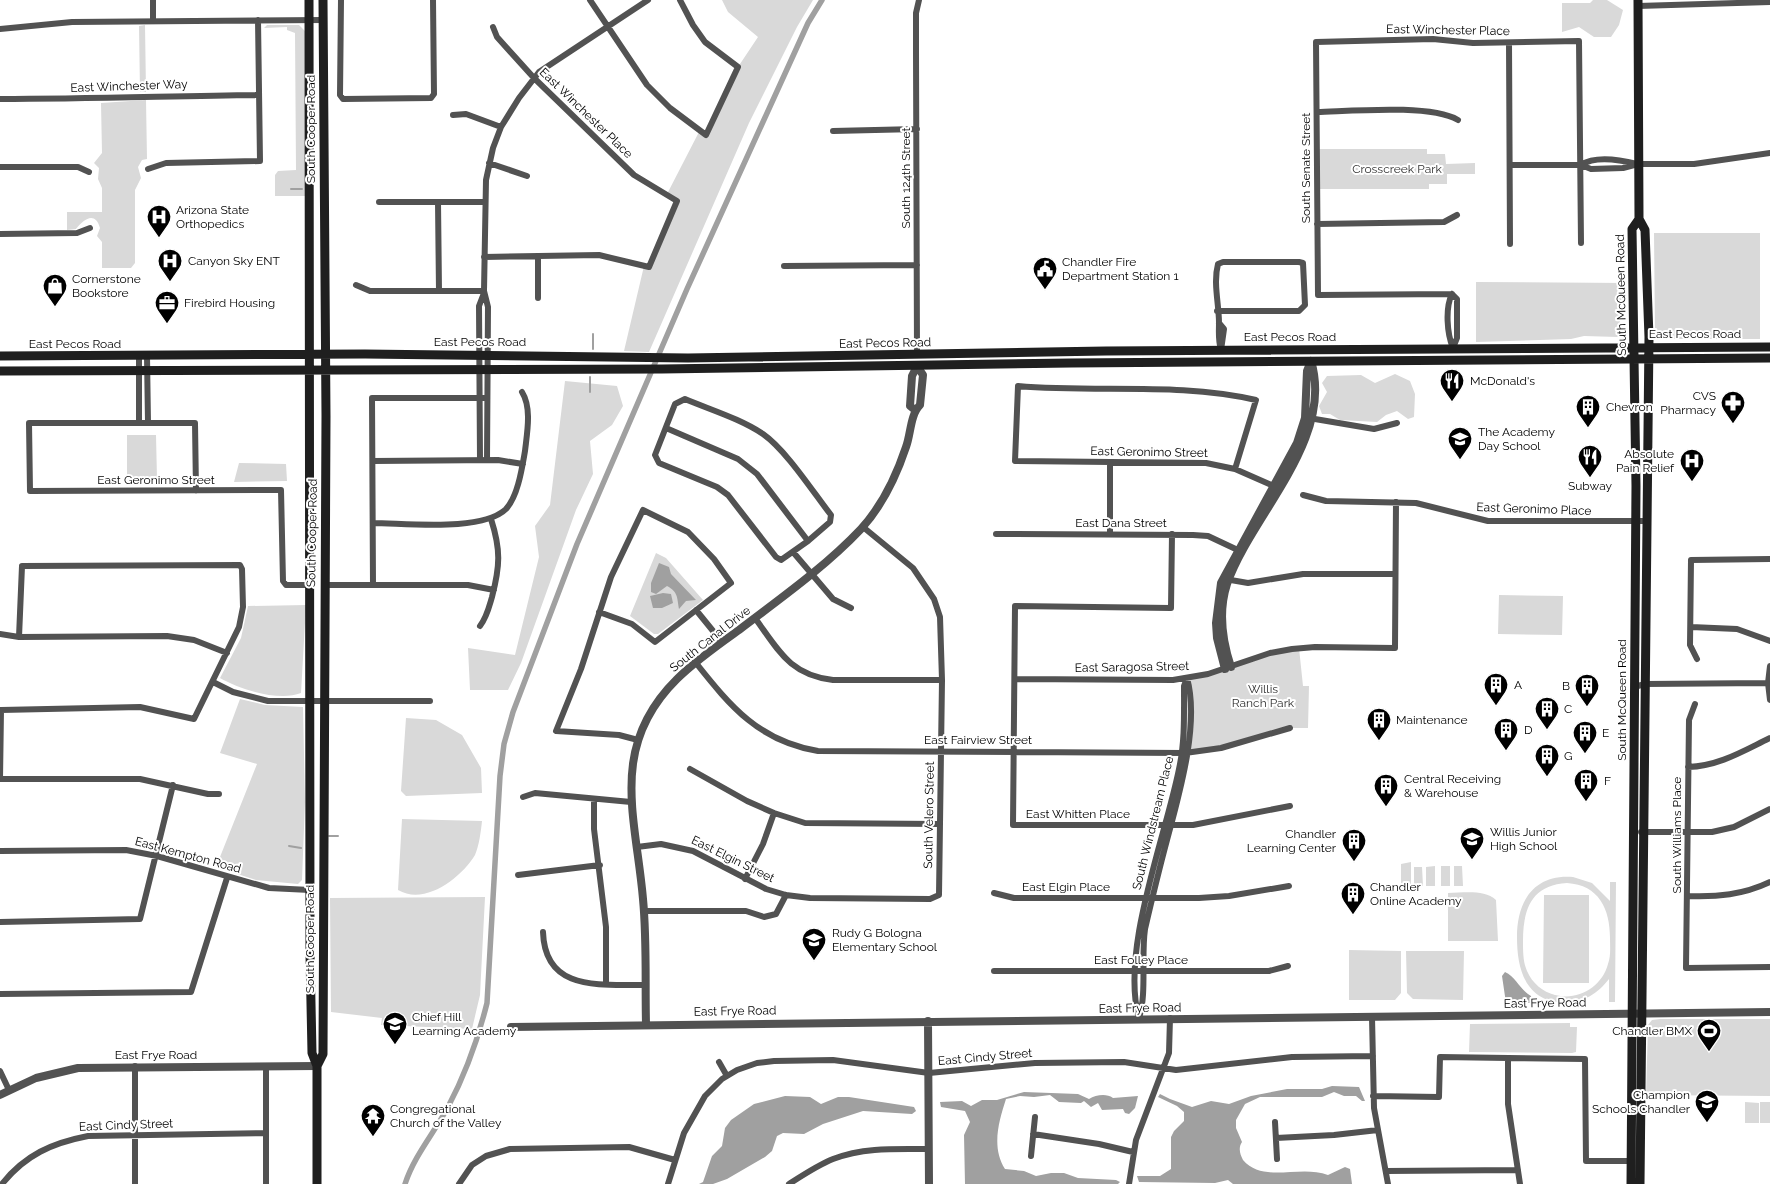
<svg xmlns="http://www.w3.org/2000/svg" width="1770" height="1184" viewBox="0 0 1770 1184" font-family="Raleway,sans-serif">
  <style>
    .green { fill: #d9d9d9; fill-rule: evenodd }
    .water { fill: #a0a0a0 }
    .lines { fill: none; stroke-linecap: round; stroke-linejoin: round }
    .stream { stroke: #a0a0a0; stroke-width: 2 }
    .canal { stroke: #a0a0a0; stroke-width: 5.5 }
    .minor { stroke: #525252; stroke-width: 6 }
    .tertiary { stroke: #525252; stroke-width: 8 }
    .secondary { stroke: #1f1f1f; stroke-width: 9 }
    .labels { text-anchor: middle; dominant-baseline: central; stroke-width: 4; stroke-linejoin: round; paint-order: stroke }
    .street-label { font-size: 12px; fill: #000; stroke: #fff }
    .park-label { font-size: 12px; fill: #303030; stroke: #fff }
    .poi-label { font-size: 12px; fill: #000; stroke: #fff; text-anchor: start }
  </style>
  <rect width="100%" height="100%" fill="#fff"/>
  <path class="green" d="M722,0H813L797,27L749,123L649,352L624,351L644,266L648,267L677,201L666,196L700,130L706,134L738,67L758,37L728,12Z
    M1593,0H1607L1623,10L1619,25L1611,37H1594L1579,27L1562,32V3H1590Z
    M145,25L146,92H140L139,26Z
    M267,25H299L305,31V196H275V175L278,171L296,170L295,33L287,30V27L264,28Z
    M146,100L147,159L142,160L138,167L141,178L135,190V263L131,268H102V242L97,236L100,228C95,211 84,219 76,229L67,230V212H102V188L98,179L99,168L94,163L102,153L101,103Z
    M1318,149H1427V154H1445L1446,164L1475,163V174H1447V184H1429V189H1318Z
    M1654,233H1760V339H1661L1655,332Z
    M1476,282L1625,283L1618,337L1584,336L1571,339L1476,342Z
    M1395,374L1410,381L1415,394L1414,417L1408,419L1397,411L1386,415L1377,422L1340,420L1330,414H1322L1319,406L1327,392L1322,383L1327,376L1361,375L1375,383Z
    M565,381L617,386L623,406L612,425L590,441L593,474L576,510L521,663L508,690H470L468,648L515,655L539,557L535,526L550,505Z
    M127,435H156L157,479H127Z
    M239,463L286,464L287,481L234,482Z
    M656,553L666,558L703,600L658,634H654L630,616Z
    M1499,595L1563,596L1562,635L1498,634Z
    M306,605L301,693C279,702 239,689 220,678L241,638L248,606Z
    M1299,648L1303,686H1309L1308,728H1290L1221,748L1185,753L1187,678Z
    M240,699L265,705L303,707L305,802L302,880L298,884L256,880L216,867L257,764L220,753Z
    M406,718L436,720L462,735L481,768L482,793L406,796L401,791Z
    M402,819L482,821C481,831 479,846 475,855C461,878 425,906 398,890Z
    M1411,862V891H1401V864Z
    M1435,866V886H1426V867Z
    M1441,866H1450V886H1441Z
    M1454,866H1462L1463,886H1454Z
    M1414,867H1422L1423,886H1414Z
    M1573,877L1592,883L1610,901V882H1616L1615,1002H1609V979C1598,993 1584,1003 1564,1003C1525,1001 1517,969 1517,937C1517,901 1534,874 1573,877ZM1567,883C1599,885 1610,909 1610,938C1610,947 1611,956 1608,964C1602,987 1578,1001 1555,995C1543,992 1532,983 1527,971C1523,962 1523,951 1523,941C1523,910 1531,885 1567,883Z
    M1448,893C1463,893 1484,889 1496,900L1498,941H1448Z
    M1544,895H1589V983H1543Z
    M485,897L480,995L472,1029L381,1025L382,1018L331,1012L330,898Z
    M1349,950L1401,951V993L1395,1000H1349Z
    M1406,951H1464L1463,1000L1413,999L1407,993Z
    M1660,1019H1770V1096L1646,1095L1648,1025L1652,1020Z
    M1570,1023V1027H1577L1576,1052L1572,1053L1469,1052L1470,1024Z
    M1745,1102L1759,1103V1123H1745Z
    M1760,1102H1770V1123H1760Z"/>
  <path class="water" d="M659,563L669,567L671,574L696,600L686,601L679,609C677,597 678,592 667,586L656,594L651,592V583Z
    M663,593L671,594L673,603L662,608H653L650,596Z
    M1505,972C1516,977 1520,990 1531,996L1532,1003H1506L1502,976Z
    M1332,1086L1359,1087L1365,1101H1362L1356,1096H1344L1334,1092L1322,1097H1260L1245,1104L1236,1120V1128L1242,1142C1238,1148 1240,1154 1243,1160C1264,1184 1299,1164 1328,1175L1345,1167L1350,1169L1352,1184H1233L1228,1180L1215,1183L1139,1182L1137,1176H1160L1171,1169V1137L1174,1131L1184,1121V1112L1177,1106L1158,1097L1160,1094L1170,1099L1192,1107L1211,1101L1229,1104L1251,1096L1287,1089H1322Z
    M1024,1092L1078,1094L1089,1099C1096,1095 1106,1093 1113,1098L1138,1096L1135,1108L1129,1114L1125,1113L1123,1109L1102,1110L1098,1103L1091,1107L1084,1101L1081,1103L1059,1102L1050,1095L1034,1097L1020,1096L1006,1099C999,1121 991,1147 1005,1169L1024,1171L1036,1176L1051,1173H1064L1078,1178L1116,1180L1120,1182L1118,1184H965L964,1135L970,1122L965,1111L941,1107L940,1102L962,1101L971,1106L982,1100H997Z
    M785,1096L810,1097L821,1104L838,1097H849L914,1107L916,1111L912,1114L863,1111L823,1124L804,1134L783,1133L777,1136L772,1151L765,1157L727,1179L713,1184H699L703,1182L712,1156L722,1146L725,1128L731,1120L754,1104Z"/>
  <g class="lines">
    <path class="stream" d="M291,189H302
      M593,349V334
      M590,377V392
      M329,836H338
      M289,846L301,848"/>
    <path class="canal" d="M405,1184C414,1156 434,1133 448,1107C465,1075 478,1039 487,1003L500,776L504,744L513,712L577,544L687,289L808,23L822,0"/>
    <path class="minor" d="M153,0V20
      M341,0L340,95L343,99L431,98L434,94L433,0
      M590,0L647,85L670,108L706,135L738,67L705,42L693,25L680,0
      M1638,6L1770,2
      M0,29L72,22L323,20
      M1509,43L1510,244
      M0,99C87,99 173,96 259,95
      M1317,112C1352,111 1430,104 1458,120
      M453,115L466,114L501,127
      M833,131L917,129
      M489,163L527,176
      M1510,165H1581L1591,169L1623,168L1638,164H1694L1770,153
      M1581,165C1596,155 1621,160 1637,164
      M0,167H78L89,172
      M148,169L166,163L260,161L258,20
      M379,202H484
      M438,202L439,291
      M1317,224L1444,222L1457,215
      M0,234L77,233L90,228
      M538,256V298
      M484,257L599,255L649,267L677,201L634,175L534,78L497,37L493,27
      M784,266L917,265
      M356,285L370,291H484
      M1452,294L1318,295L1316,42L1433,39L1473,43L1579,41L1581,243
      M1452,294L1457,299V338L1453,348
      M1452,294C1445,308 1447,334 1453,348
      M1217,311H1299L1305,305L1303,263L1299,262H1223L1218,264C1213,283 1219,304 1219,323C1219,333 1218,340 1221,350
      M1219,323L1224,329L1221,350
      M917,355L916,52V13L919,0
      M139,356V423
      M147,356L148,423
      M685,399C711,410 741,419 763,434C786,450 813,492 831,515L830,522L808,541L781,560L776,557L728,495L717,487L659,463L655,455L675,404Z
      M1309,418L1374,429L1397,423
      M666,428L738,459L757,474L808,541
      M480,460L479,306L484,293
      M487,460L488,307L484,291L486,180L493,148L501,127L519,98L539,72L648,0
      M373,461L498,460L523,464
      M1110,462V534
      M1235,469L1256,400C1178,382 1098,393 1018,386L1015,461L1206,463L1235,469L1276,487
      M196,491L195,423H29L30,491L281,490L283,581L286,585H310
      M1303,495L1326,501L1416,503L1488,521H1647
      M373,523C405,523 483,532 506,509C518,496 522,468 525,451C527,433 532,408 522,392
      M996,534L1193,535L1208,536L1242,552
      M1172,534L1171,608L1015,606L1013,825H1193L1290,806
      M793,552L833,599L851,608
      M1225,579L1248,583L1303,574H1395
      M324,585H468L494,590
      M373,585L372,398H486
      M696,610L722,642
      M599,612L632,624L655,642L731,583L714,559L688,532L643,510L611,577L581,669L556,731L619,735L638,740
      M755,618C779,651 790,675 833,680H942
      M480,626C487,617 489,607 492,597C500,566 501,550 491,519
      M1691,627L1737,629L1770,641
      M0,634L19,637L167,636L194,640L227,653
      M1697,659L1690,645L1691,560L1770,559
      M696,663C731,707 759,741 818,751L1185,753L1221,748L1290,728
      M1770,666L1768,683L1770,700
      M1015,679L1173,680L1208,674L1270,653L1292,649L1315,647L1395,648L1396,502
      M213,682L233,692L268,701H430
      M1634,687L1645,684L1768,683
      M1695,704L1689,720L1686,968L1770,967
      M1688,767C1719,766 1743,751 1770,738
      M690,769L747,801L774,813L805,823L940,824
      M0,779L1,710L140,707L194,719L239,627L243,607L242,569L240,565L22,566L19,637
      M0,779H140L208,794H219
      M523,797L535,793L631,802
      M594,799V829L606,927V984
      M1641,832H1712L1734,827L1770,809
      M637,847L661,844L693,851L766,889L786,895L810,898L930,899L939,895L942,680L940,617L934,599L913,568L863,527
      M0,851L126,850L157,856L269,888L310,890
      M518,875L600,865
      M745,879L763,844L774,813
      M994,893L1014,898H1199L1229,896L1289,886
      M1688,896C1717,897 1743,895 1770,882
      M644,911H746L764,917L776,914L786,895
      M0,922L140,919L173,785
      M543,932C545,993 602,984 646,985
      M994,971H1269L1288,966
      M0,994L191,992L227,878
      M1372,1017L1374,1108L1388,1184
      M1139,1018C1147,994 1141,957 1145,929C1152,899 1159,870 1167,840C1179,795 1200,724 1187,678
      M1139,1019C1120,950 1165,839 1179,769C1185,742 1184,714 1184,686L1187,678
      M1508,1058V1104L1520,1184
      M719,1062L727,1076
      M0,1071L9,1090
      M1373,1096L1439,1097L1440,1057L1585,1059L1586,1161H1631
      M1275,1122L1277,1159
      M1033,1134L1099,1144L1133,1152
      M1276,1138L1334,1135L1378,1130
      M1031,1156L1035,1117
      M1386,1171L1518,1170
      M2,1184C25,1155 52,1143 88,1136L266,1133
      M135,1184V1066
      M266,1184V1066
      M459,1184L472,1165L486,1156L510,1149L629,1147L675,1160
      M668,1184L684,1133L705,1096L722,1079L737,1070L757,1063L774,1061L833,1060L929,1073L1035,1063L1124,1062L1176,1070L1292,1057L1373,1056
      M789,1184C803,1175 818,1165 833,1159C864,1147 897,1149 929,1149
      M1129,1184L1136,1140L1169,1053L1170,1018"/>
    <path class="tertiary" d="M915,410L910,406L912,376L917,366
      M1231,667C1222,640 1218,612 1227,584C1251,515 1335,440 1311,361
      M1225,669L1217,638L1216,623L1221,583L1297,443L1305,418L1307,371L1311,361
      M928,1021L929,1184
      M646,1024C645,983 647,941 643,899C636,817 608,747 677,679C695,661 718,645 739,630C781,598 825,567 861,529C882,506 896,477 906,447C911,434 910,415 920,405L923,375L917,366
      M511,1027L1770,1012
      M0,1095L36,1078L78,1068L317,1066"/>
    <path class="secondary" d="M309,0L310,954L312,1053L317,1066V1184
      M1638,0L1639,219L1645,230L1649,337L1640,1184
      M0,356L365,354L688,358L1106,351L1770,347
      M0,371L662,369L1071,363L1770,358
      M317,1066L323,1054L326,416L323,0
      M1631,1184L1636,486L1632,229L1639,219"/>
  </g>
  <defs>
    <symbol id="hospital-pin" viewBox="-11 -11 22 30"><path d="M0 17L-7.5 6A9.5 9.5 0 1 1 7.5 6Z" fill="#000" stroke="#fff"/><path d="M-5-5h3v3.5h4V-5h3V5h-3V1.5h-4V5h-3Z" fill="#fff"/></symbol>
    <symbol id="civic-pin" viewBox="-11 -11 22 30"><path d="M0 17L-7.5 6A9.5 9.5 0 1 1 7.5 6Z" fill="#000" stroke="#fff"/><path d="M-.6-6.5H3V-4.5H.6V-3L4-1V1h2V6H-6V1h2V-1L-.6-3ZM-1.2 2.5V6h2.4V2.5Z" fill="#fff"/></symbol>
    <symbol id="shop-pin" viewBox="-11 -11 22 30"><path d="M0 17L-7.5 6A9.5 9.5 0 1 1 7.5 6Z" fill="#000" stroke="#fff"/><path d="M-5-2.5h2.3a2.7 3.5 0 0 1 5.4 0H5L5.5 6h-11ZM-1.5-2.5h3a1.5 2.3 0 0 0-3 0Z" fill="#fff"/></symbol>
    <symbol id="office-pin" viewBox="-11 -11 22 30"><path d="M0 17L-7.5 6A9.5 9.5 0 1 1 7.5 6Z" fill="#000" stroke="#fff"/><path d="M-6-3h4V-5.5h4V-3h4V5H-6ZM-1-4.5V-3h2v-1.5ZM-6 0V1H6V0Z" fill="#fff"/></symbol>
    <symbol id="restaurant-pin" viewBox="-11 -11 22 30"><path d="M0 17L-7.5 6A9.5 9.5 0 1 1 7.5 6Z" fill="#000" stroke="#fff"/><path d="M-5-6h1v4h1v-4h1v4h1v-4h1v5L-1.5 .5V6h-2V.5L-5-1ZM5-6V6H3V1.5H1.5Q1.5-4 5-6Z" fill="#fff"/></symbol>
    <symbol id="pharmacy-pin" viewBox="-11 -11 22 30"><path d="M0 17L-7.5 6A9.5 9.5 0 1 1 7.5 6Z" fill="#000" stroke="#fff"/><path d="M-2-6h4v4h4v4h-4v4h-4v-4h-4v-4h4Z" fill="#fff"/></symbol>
    <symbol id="building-pin" viewBox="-11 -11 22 30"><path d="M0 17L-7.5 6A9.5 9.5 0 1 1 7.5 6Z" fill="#000" stroke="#fff"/><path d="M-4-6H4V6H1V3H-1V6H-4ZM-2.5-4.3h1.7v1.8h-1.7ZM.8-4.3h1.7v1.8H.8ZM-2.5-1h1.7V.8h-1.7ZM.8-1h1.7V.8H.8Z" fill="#fff"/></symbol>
    <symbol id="school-pin" viewBox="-11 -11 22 30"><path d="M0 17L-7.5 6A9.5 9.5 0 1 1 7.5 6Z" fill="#000" stroke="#fff"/><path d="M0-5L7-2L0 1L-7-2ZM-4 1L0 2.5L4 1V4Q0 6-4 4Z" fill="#fff"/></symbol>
    <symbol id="stadium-pin" viewBox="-11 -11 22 30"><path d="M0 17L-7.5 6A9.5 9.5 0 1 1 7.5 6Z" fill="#000" stroke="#fff"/><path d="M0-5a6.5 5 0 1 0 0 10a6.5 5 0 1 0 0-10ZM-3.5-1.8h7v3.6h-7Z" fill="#fff"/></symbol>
    <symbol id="temple-pin" viewBox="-11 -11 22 30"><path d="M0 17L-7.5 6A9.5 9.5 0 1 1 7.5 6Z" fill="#000" stroke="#fff"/><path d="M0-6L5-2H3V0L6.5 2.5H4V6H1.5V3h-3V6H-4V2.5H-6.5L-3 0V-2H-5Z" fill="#fff"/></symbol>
  </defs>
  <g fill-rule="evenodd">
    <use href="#hospital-pin" x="145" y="203" width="28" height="38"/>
    <use href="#hospital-pin" x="156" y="247" width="28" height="38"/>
    <use href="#civic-pin" x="1031" y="255" width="28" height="38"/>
    <use href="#shop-pin" x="41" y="272" width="28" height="38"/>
    <use href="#office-pin" x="153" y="289" width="28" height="38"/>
    <use href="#restaurant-pin" x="1438" y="367" width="28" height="38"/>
    <use href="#pharmacy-pin" x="1719" y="389" width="28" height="38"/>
    <use href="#building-pin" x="1574" y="393" width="28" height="38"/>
    <use href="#school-pin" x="1446" y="425" width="28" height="38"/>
    <use href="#restaurant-pin" x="1576" y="443" width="28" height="38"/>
    <use href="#hospital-pin" x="1678" y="447" width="28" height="38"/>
    <use href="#building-pin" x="1482" y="671" width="28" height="38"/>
    <use href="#building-pin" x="1573" y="672" width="28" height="38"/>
    <use href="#building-pin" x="1533" y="695" width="28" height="38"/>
    <use href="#building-pin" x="1365" y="706" width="28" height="38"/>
    <use href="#building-pin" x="1492" y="716" width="28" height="38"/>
    <use href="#building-pin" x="1571" y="719" width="28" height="38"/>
    <use href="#building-pin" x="1533" y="742" width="28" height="38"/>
    <use href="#building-pin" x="1572" y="767" width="28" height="38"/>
    <use href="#building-pin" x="1372" y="772" width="28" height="38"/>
    <use href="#school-pin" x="1458" y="825" width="28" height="38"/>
    <use href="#building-pin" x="1340" y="827" width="28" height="38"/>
    <use href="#building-pin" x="1339" y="880" width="28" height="38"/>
    <use href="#school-pin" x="800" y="926" width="28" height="38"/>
    <use href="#school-pin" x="381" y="1010" width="28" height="38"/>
    <use href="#stadium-pin" x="1695" y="1017" width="28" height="38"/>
    <use href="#school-pin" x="1693" y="1088" width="28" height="38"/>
    <use href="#temple-pin" x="359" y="1102" width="28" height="38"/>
  </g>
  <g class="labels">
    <g class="street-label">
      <text transform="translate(1448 30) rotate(1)">East Winchester Place</text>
      <text transform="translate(129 86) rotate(-2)">East Winchester Way</text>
      <text transform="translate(586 113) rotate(44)">East Winchester Place</text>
      <text transform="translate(311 129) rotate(-90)">South Cooper Road</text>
      <text transform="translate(1306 168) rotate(-90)">South Senate Street</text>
      <text transform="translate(906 178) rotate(-90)">South 124th Street</text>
      <text transform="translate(1621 295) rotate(-91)">South McQueen Road</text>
      <text x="1695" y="334">East Pecos Road</text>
      <text x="1290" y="337">East Pecos Road</text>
      <text x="480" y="342">East Pecos Road</text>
      <text transform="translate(885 343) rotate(-1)">East Pecos Road</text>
      <text x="75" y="344">East Pecos Road</text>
      <text transform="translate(1149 452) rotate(1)">East Geronimo Street</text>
      <text x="156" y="480">East Geronimo Street</text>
      <text transform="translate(1534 509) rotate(2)">East Geronimo Place</text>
      <text x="1121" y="523">East Dana Street</text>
      <text transform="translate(312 533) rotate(-89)">South Cooper Road</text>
      <text transform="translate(710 639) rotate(-38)">South Canal Drive</text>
      <text transform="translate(1132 667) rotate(-1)">East Saragosa Street</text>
      <text transform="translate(1622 700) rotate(-90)">South McQueen Road</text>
      <text x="978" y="740">East Fairview Street</text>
      <text x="1078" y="814">East Whitten Place</text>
      <text transform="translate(929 815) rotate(-89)">South Velero Street</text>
      <text transform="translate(1153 823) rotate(-76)">South Windstream Place</text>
      <text transform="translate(1677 835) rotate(-90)">South Williams Place</text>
      <text transform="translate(188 855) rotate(15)">East Kempton Road</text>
      <text transform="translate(733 859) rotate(26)">East Elgin Street</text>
      <text x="1066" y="887">East Elgin Place</text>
      <text transform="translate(310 939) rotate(-90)">South Cooper Road</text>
      <text x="1141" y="960">East Folley Place</text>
      <text transform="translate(1545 1003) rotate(-1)">East Frye Road</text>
      <text transform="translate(1140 1008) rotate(-1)">East Frye Road</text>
      <text transform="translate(735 1011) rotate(-1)">East Frye Road</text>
      <text x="156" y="1055">East Frye Road</text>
      <text transform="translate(985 1057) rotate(-5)">East Cindy Street</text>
      <text transform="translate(126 1125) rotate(-2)">East Cindy Street</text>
    </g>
    <g class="park-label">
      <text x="1397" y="169">Crosscreek Park</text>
      <text x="1263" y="689">Willis<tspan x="1263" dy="14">Ranch Park</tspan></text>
    </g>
    <g class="poi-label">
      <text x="176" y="210">Arizona State<tspan x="176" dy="14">Orthopedics</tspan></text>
      <text x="188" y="261">Canyon Sky ENT</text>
      <text x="1062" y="262">Chandler Fire<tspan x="1062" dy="14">Department Station 1</tspan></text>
      <text x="72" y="279">Cornerstone<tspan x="72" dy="14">Bookstore</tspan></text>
      <text x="184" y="303">Firebird Housing</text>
      <text x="1470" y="381">McDonald's</text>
      <text x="1716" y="396" text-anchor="end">CVS<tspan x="1716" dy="14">Pharmacy</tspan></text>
      <text x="1606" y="407">Chevron</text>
      <text x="1478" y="432">The Academy<tspan x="1478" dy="14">Day School</tspan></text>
      <text x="1674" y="454" text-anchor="end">Absolute<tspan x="1674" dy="14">Pain Relief</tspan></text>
      <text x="1590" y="486" text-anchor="middle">Subway</text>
      <text x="1514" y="685">A</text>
      <text x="1570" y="686" text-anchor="end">B</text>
      <text x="1564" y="709">C</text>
      <text x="1396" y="720">Maintenance</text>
      <text x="1524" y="730">D</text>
      <text x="1602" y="733">E</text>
      <text x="1564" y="756">G</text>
      <text x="1404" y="779">Central Receiving<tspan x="1404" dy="14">&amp; Warehouse</tspan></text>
      <text x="1604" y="781">F</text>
      <text x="1490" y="832">Willis Junior<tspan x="1490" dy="14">High School</tspan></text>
      <text x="1336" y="834" text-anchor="end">Chandler<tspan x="1336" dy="14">Learning Center</tspan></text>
      <text x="1370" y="887">Chandler<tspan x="1370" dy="14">Online Academy</tspan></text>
      <text x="832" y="933">Rudy G Bologna<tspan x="832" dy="14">Elementary School</tspan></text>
      <text x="412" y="1017">Chief Hill<tspan x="412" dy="14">Learning Academy</tspan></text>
      <text x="1692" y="1031" text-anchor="end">Chandler BMX</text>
      <text x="1690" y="1095" text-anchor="end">Champion<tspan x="1690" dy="14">Schools Chandler</tspan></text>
      <text x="390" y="1109">Congregational<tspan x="390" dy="14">Church of the Valley</tspan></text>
    </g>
  </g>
</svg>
